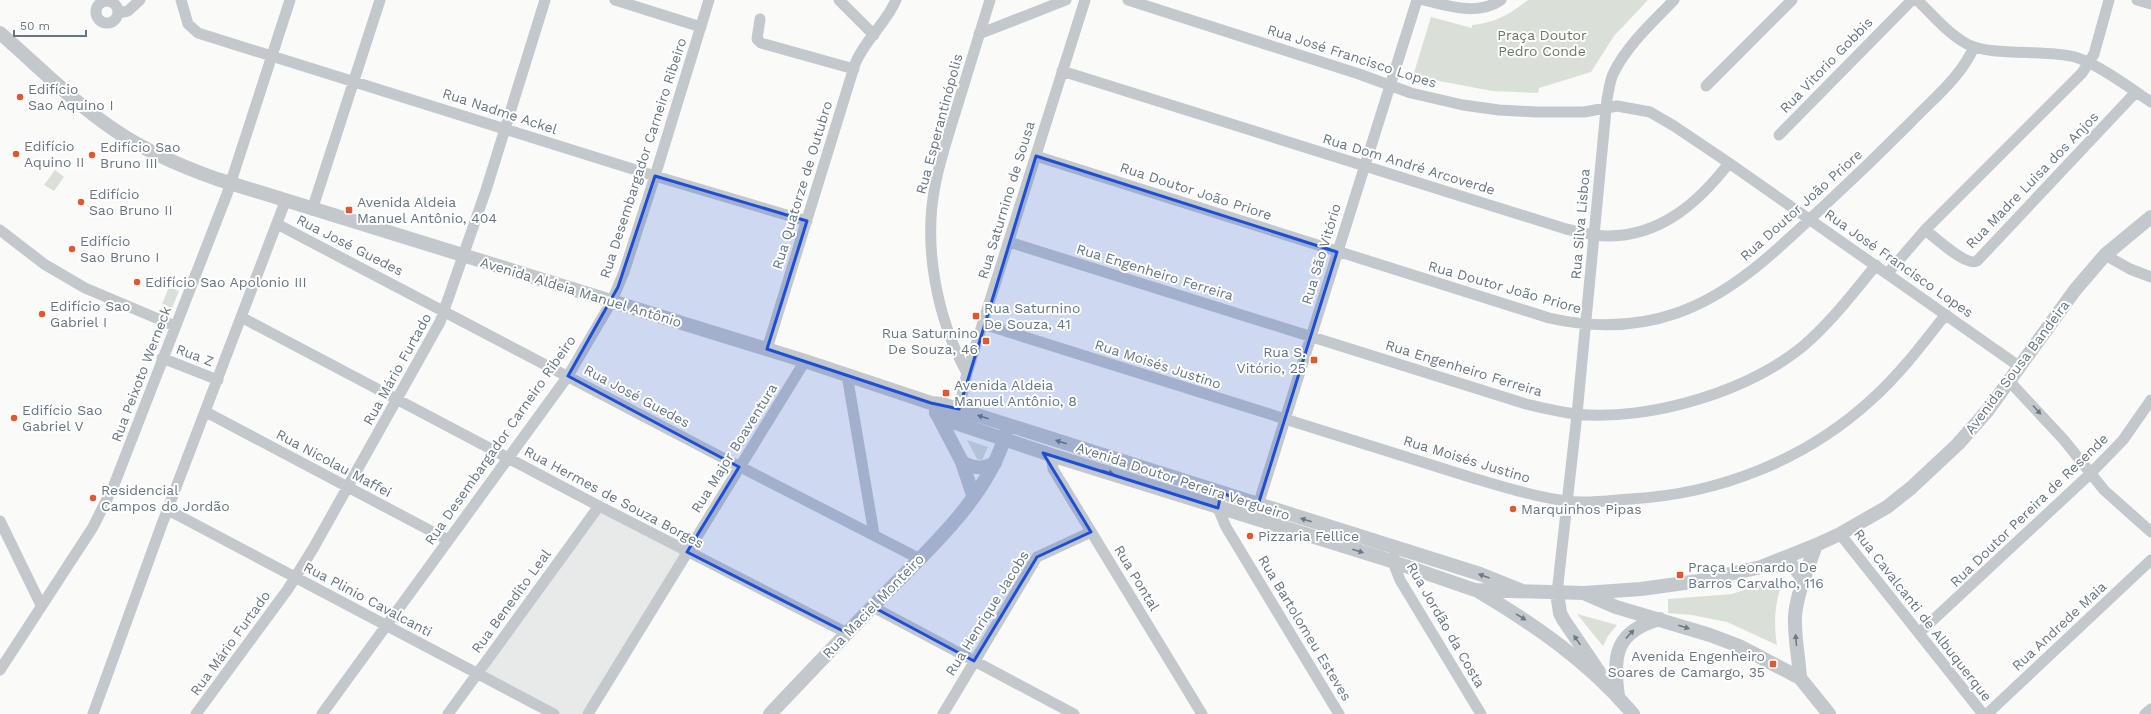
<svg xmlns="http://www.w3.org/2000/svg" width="2151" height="714" viewBox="0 0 2151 714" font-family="'Work Sans',sans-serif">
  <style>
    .built { fill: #e8e9e9 }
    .park { fill: #dadfd7 }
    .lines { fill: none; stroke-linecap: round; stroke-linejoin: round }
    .minor { stroke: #c3c8cc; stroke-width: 11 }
    .tertiary { stroke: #c3c8cc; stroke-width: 14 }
    .oneway { fill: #6a7a87 }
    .marked { fill: #1d4ed8; fill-opacity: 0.2; stroke: #1d4ed8; stroke-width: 3; stroke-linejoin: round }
    .poi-dot { fill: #e4572e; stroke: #fff; stroke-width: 1.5 }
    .labels { text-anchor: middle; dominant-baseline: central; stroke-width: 4; stroke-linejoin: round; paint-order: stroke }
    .park-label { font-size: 14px; fill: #687a64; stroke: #fff }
    .street-label { font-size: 14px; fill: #657683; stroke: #fff }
    .poi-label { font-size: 14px; fill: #657683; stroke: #fff; text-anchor: start }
  </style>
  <rect width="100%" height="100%" fill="#fafaf8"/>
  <path class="built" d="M599,506L687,552L587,714H554L477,673Z"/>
  <path class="park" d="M1528,0H1648L1614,36L1591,72L1539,88L1538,93L1492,91L1413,76L1431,17L1472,28V25C1495,23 1510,14 1528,0Z
    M55,170L64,177L54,191L44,185Z
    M169,287L179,291L172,308L162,304Z
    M967,440L988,447L982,460L977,459Z
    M1785,576C1775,598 1773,622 1777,645L1727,622L1692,615L1668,613V599L1732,594Z
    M1577,614L1617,625L1608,636L1603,646Z"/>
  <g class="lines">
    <path class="minor" d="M181,0L188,24L198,33L655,176L807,221
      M615,0L701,27
      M839,0L874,35
      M1128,0L1359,74L1411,93L1463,105L1499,110L1536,112H1584L1617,106L1650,112L1674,126L1729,163L2020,367
      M1424,0C1448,6 1478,16 1501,0
      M1917,0C1933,15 1948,34 1967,44C1992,57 2045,49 2075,57C2098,64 2130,88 2151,102
      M2137,0L2151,4
      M96 12a11 11 0 1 1 22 0a11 11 0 1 1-22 0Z
      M118,13L128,11L140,0
      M760,19L757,39L761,43L854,69
      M979,34L1066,0
      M1062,71L1566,229C1580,232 1594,236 1608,236C1661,236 1699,202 1729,163
      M1706,86L1792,0
      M1779,135L1912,0
      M1036,156L1549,318C1593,328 1634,328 1677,313C1735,293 1781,246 1825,205C1854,178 1882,151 1910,123C1932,100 1961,77 1974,47
      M312,210L380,0
      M277,224L725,459L920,559
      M0,230L44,264L85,288L175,326
      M1925,230C1935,237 1966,267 1977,261L2136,92
      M1009,242L1526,404C1543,408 1559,412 1576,414C1649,422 1756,390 1810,340C1834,318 1855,291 1876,265
      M2105,255L2130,269L2151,277
      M1887,274L1925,230L2082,73L2094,54L2109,0
      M241,317L599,506L847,633
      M983,324L1473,478C1504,487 1535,497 1567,501C1588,504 1610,500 1631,499C1719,494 1805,460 1870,401C1899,375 1922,345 1946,314
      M767,349L855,64C865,39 886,24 896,0
      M162,358L218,380
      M967,373C937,319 923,247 935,186C940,159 949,133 957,107C968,71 979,36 990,0
      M847,375L874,534
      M2010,382L2064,440L2104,490L2151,532
      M959,409L967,373L1085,0
      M206,412L448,540
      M1051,455L1053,469L1202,714
      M1221,493L1218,508L1226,527L1339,714
      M168,510L554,714
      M1254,518L1417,0
      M0,521L41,605
      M1840,534L1983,714
      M1395,548L1393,562L1400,580L1481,714
      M1557,593L1577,414L1607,99C1609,90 1610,79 1614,72C1628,44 1653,22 1674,0
      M873,607L1074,714
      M1919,633L2090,474L2123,440L2151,400
      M0,670L93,527L114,485L227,194L290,0
      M93,714L162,524L285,202
      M196,714L288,589L314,547L440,322L486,190L545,0
      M322,714L568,376L612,301L624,272L655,176L709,0
      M448,714L599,506
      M588,714L805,361
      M943,714L1037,557L1091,532
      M1987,714L2151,560
      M2145,714L2151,709"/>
    <path class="tertiary" d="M0,33C37,65 72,101 113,129C145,151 180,166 217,179L805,361L931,403L942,404L1480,574L1520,590
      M936,412L962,462L973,495
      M936,413L956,423L1051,455L1382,558L1475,590L1584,593L1641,589L1699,581L1761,567L1816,545L1840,534L1887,507L1911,488L1958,444L1988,410L2075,290L2105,255L2151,217
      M962,462C974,469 983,469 995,463
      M1778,560L1794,567L1804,580
      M1476,590C1534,624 1589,662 1633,714
      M1557,593L1560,613L1563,619L1599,672
      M1586,594L1616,607L1710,635L1739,646L1800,678L1829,714
      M1800,678C1799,658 1794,637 1795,616C1797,592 1808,568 1816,545
      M1618,696C1612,655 1616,631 1660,619
      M770,714C806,676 842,638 879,600C925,553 990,496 1006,432"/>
  </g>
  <defs><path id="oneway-solid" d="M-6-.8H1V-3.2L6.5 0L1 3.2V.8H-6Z"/></defs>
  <g class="oneway">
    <use href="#oneway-solid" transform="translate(2037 410) rotate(48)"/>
    <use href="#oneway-solid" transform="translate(983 417) rotate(-162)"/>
    <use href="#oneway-solid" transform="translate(1061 442) rotate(-163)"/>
    <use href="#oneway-solid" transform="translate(1108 472) rotate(17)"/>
    <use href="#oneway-solid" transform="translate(1306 520) rotate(-163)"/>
    <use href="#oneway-solid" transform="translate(1358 551) rotate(17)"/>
    <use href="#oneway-solid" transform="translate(1484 576) rotate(-160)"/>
    <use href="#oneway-solid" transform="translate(1521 617) rotate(32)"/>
    <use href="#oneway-solid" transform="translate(1684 627) rotate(18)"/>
    <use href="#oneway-solid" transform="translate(1630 634) rotate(-47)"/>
    <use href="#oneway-solid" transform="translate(1577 640) rotate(-125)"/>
    <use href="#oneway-solid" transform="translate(1796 640) rotate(-95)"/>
  </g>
  <path class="marked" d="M1036,156L1337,252L1258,505L1221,493L1218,508L1043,453L1091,532L1037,557L974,661L873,607L847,633L687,552L739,467L568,376L618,287L655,176L807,221L767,349L931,403L959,409Z"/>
  <g class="poi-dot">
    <circle cx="20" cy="97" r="4"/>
    <circle cx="16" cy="154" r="4"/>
    <circle cx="92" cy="155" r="4"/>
    <circle cx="81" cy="202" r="4"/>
    <rect x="345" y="206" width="8" height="8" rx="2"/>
    <circle cx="72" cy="249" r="4"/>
    <circle cx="137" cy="282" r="4"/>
    <circle cx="42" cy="314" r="4"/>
    <rect x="972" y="312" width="8" height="8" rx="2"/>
    <rect x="982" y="337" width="8" height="8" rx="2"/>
    <rect x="1310" y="356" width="8" height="8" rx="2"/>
    <rect x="942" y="389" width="8" height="8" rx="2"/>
    <circle cx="14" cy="418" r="4"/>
    <circle cx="93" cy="498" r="4"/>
    <circle cx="1513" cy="509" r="4"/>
    <circle cx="1250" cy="536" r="4"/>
    <rect x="1676" y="571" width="8" height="8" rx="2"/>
    <rect x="1769" y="660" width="8" height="8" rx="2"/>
  </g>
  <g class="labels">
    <g class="park-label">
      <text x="1542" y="35">Praça Doutor<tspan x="1542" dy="16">Pedro Conde</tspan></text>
    </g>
    <g class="street-label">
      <text transform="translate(1352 56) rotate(18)">Rua José Francisco Lopes</text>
      <text transform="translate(1826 65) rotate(-46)">Rua Vitorio Gobbis</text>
      <text transform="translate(500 111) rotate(18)">Rua Nadme Ackel</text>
      <text transform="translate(939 124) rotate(-75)">Rua Esperantinópolis</text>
      <text transform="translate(643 158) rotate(-72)">Rua Desembargador Carneiro Ribeiro</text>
      <text transform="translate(1409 164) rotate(17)">Rua Dom André Arcoverde</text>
      <text transform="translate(2032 180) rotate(-46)">Rua Madre Luisa dos Anjos</text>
      <text transform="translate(802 185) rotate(-73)">Rua Quatorze de Outubro</text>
      <text transform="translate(1196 191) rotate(18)">Rua Doutor João Priore</text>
      <text transform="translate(1006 200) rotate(-73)">Rua Saturnino de Sousa</text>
      <text transform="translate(1801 205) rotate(-42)">Rua Doutor João Priore</text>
      <text transform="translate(1580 224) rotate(-85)">Rua Silva Lisboa</text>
      <text transform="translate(350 245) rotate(27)">Rua José Guedes</text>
      <text transform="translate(1321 254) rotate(-73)">Rua São Vitório</text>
      <text transform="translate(1899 263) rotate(35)">Rua José Francisco Lopes</text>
      <text transform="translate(1155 272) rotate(17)">Rua Engenheiro Ferreira</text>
      <text transform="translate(1505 287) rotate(16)">Rua Doutor João Priore</text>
      <text transform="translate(581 292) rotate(17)">Avenida Aldeia Manuel Antônio</text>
      <text transform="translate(195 355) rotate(21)">Rua Z</text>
      <text transform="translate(1158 364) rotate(18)">Rua Moisés Justino</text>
      <text transform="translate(2017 367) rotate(-53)">Avenida Sousa Bandeira</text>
      <text transform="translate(1464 368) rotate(17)">Rua Engenheiro Ferreira</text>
      <text transform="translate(397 369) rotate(-61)">Rua Mário Furtado</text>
      <text transform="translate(141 374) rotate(-69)">Rua Peixoto Werneck</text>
      <text transform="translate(637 396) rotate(28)">Rua José Guedes</text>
      <text transform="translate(500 440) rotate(-55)">Rua Desembargador Carneiro Ribeiro</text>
      <text transform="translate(734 448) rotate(-58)">Rua Major Boaventura</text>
      <text transform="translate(1467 459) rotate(17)">Rua Moisés Justino</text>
      <text transform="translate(334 463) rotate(28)">Rua Nicolau Maffei</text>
      <text transform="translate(1183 481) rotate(18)">Avenida Doutor Pereira Vergueiro</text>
      <text transform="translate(614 497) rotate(28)">Rua Hermes de Souza Borges</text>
      <text transform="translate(2029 510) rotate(-44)">Rua Doutor Pereira de Resende</text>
      <text transform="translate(1137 578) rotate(59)">Rua Pontal</text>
      <text transform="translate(368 599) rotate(28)">Rua Plinio Cavalcanti</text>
      <text transform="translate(511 601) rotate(-54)">Rua Benedito Leal</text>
      <text transform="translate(873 606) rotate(-46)">Rua Maciel Monteiro</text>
      <text transform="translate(987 613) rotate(-58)">Rua Henrique Jacobs</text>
      <text transform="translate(1923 615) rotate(52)">Rua Cavalcanti de Albuquerque</text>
      <text transform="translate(1446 625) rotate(60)">Rua Jordão da Costa</text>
      <text transform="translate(2059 626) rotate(-43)">Rua Andrede Maia</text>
      <text transform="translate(1305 628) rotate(59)">Rua Bartolomeu Esteves</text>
      <text transform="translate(230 643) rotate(-54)">Rua Mário Furtado</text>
    </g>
    <g class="poi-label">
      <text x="28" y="89">Edifício<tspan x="28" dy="16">Sao Aquino I</tspan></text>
      <text x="24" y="146">Edifício<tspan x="24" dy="16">Aquino II</tspan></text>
      <text x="100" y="147">Edifício Sao<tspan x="100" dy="16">Bruno III</tspan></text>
      <text x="89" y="194">Edifício<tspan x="89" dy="16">Sao Bruno II</tspan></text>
      <text x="357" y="202">Avenida Aldeia<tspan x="357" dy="16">Manuel Antônio, 404</tspan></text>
      <text x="80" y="241">Edifício<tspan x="80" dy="16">Sao Bruno I</tspan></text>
      <text x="145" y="282">Edifício Sao Apolonio III</text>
      <text x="50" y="306">Edifício Sao<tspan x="50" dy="16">Gabriel I</tspan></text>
      <text x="984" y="308">Rua Saturnino<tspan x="984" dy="16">De Souza, 41</tspan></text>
      <text x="978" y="333" text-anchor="end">Rua Saturnino<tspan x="978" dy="16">De Souza, 46</tspan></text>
      <text x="1306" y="352" text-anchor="end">Rua S.<tspan x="1306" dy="16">Vitório, 25</tspan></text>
      <text x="954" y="385">Avenida Aldeia<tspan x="954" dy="16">Manuel Antônio, 8</tspan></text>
      <text x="22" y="410">Edifício Sao<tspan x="22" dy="16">Gabriel V</tspan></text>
      <text x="101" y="490">Residencial<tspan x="101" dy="16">Campos do Jordão</tspan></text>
      <text x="1521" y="509">Marquinhos Pipas</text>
      <text x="1258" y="536">Pizzaria Fellice</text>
      <text x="1688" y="567">Praça Leonardo De<tspan x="1688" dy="16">Barros Carvalho, 116</tspan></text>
      <text x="1765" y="656" text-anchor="end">Avenida Engenheiro<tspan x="1765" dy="16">Soares de Camargo, 35</tspan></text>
    </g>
  </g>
  <path d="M14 30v6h72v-6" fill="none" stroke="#657683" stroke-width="2"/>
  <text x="20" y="30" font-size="12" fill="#657683" stroke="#ffffff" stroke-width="3" paint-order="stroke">50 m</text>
</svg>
